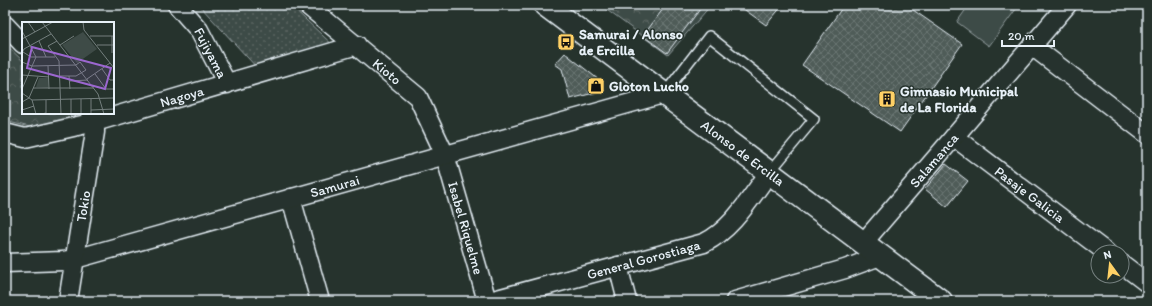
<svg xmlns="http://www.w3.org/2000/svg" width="1152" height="306" viewBox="0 0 1152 306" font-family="Itim,sans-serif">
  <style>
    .grass { fill: url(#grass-dots); stroke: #939ea0 }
    .park { fill: url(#park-crowns); stroke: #939ea0 }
    .pitch { fill: #3e4b47; stroke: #939ea0 }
    .building { fill: url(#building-cross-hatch); stroke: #e8f1f8 }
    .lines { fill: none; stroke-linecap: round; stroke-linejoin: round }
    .lane-casing { stroke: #e8f1f8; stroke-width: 12 }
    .street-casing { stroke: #e8f1f8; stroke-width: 21 }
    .secondary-casing { stroke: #e8f1f8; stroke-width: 25 }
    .lane { stroke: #26332d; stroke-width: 9 }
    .street { stroke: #26332d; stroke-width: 18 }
    .secondary { stroke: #26332d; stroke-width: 22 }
    .labels { text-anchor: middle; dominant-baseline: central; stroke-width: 3; stroke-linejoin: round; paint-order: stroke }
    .poi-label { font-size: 14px; font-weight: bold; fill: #e8f1f8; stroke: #26332d; text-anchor: start }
    .street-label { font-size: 14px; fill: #e8f1f8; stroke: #26332d }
    .inset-road { fill: none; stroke: #747f7e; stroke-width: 1 }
    .view { fill: #9c67d0; fill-opacity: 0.15; stroke: #9c67d0; stroke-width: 2 }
    .inset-edge { fill: none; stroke: #e8f1f8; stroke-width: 2 }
  </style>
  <defs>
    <pattern id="grass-dots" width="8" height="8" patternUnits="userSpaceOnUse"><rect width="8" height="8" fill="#3e4b47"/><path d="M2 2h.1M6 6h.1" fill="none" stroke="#5a6562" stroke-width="1.8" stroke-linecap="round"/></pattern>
    <pattern id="park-crowns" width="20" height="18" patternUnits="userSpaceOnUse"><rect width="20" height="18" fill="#3e4b47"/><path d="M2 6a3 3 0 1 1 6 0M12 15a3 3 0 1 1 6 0" fill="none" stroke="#5a6562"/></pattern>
    <pattern id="building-cross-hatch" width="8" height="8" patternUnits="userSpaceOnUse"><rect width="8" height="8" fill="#505c59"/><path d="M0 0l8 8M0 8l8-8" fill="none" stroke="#697472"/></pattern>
  </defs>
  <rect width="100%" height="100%" fill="#26332d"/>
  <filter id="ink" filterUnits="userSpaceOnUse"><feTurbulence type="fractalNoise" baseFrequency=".025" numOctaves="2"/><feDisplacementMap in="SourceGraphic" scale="8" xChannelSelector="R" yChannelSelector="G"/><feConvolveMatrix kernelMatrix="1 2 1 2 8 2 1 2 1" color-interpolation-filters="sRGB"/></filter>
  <g filter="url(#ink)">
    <path class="grass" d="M199,5H290L337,49L259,70Z"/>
    <path class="park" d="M600,5H711L668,55Z
      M5,44L23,61V113H70L71,122L34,128L5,121Z"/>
    <path class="pitch" d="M969,5H1019L989,46L957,22Z"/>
    <path class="building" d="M666,5H703L667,53L643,36Z
      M738,5H783L766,25Z
      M844,5H906L962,44L900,132L802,65Z
      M565,53L599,80L598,92L570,99L562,69L555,64Z
      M946,164L968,181L947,207L925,189Z"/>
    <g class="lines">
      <defs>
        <path id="lane" d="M664,94L709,36L814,119L769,173"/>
        <g id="street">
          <path id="s1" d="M177,5L199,30L227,84"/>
          <path id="s2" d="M307,5L418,97L445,155L487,301"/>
          <path d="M5,25L23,44"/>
          <path d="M1032,46L1147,134"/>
          <path id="s3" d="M5,133L25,138L95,122L357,45"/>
          <path id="s4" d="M954,137L1106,252"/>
          <path d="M291,198L320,301"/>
          <path id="s5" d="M863,243L1067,5"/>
          <path id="s6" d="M5,263L63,261L75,259L663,94"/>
          <path d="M1122,264L1147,283"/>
          <path d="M618,266L627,301"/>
          <path id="s7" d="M68,301L95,132V122L90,113"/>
          <path id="s8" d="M490,301L704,243C733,229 750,198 769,173"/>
          <path d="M735,301L845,269L880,256"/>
        </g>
        <g id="secondary">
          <path id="s9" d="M545,5L941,301"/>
        </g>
      </defs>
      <use href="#lane" class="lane-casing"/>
      <use href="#street" class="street-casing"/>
      <use href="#secondary" class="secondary-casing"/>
      <use href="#lane" class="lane"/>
      <use href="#street" class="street"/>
      <use href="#secondary" class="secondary"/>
    </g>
  </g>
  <defs>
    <symbol id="bus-square" viewBox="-11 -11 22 22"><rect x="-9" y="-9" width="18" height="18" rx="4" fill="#ffd166" stroke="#26332d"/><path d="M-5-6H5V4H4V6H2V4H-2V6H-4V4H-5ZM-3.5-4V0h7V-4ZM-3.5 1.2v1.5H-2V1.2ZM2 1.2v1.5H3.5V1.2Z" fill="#111"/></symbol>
    <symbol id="shop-square" viewBox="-11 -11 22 22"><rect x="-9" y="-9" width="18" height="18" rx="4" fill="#ffd166" stroke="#26332d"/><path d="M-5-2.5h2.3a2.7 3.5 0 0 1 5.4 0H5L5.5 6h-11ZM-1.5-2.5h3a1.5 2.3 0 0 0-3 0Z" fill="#111"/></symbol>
    <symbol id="building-square" viewBox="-11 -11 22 22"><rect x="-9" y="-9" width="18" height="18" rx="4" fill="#ffd166" stroke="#26332d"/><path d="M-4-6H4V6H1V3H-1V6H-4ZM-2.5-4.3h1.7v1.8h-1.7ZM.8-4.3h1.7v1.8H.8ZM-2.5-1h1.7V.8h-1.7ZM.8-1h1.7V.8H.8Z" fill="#111"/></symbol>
  </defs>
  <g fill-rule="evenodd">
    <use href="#bus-square" x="556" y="32" width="20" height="20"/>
    <use href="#shop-square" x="586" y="76" width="20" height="20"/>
    <use href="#building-square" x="877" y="89" width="20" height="20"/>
  </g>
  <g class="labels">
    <g class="poi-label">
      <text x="579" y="34">Samurai / Alonso<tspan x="579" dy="16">de Ercilla</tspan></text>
      <text x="609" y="86">Gloton Lucho</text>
      <text x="900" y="91">Gimnasio Municipal<tspan x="900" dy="16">de La Florida</tspan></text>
    </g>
    <g class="street-label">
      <text stroke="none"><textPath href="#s1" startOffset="59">Fujiyama</textPath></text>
      <text stroke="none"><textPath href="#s2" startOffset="104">Kioto</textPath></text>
      <text stroke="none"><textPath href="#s3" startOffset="183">Nagoya</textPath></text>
      <text stroke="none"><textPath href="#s9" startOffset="247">Alonso de Ercilla</textPath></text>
      <text stroke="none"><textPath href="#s5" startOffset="109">Salamanca</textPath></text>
      <text stroke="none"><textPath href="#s6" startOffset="340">Samurai</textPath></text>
      <text stroke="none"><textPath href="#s4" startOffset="95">Pasaje Galicia</textPath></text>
      <text stroke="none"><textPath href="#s7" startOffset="96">Tokio</textPath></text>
      <text stroke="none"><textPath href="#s2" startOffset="284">Isabel Riquelme</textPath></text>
      <text stroke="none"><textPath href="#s8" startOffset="159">General Gorostiaga</textPath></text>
    </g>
  </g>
  <g transform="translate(22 22)">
    <rect width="92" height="92" fill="#26332d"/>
    <path d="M61,10L75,27L55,41L40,23ZM17,56H26V66L14,65Z" fill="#3e4b47"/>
    <path class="inset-road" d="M6,0L13,10M20,0L76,72L82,92M61,0L62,8L92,46M0,9L14,35L0,67M68,14H92M90,14V31M0,17L31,0M17,19L24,35M35,19L26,24L37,39L39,92M38,23L52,14M75,23H92M1,30L9,35H33M0,31L2,27L29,12M0,40L10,44L54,43L58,40L64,48L54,54H38M26,44L27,67M80,47L88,58H92M73,52L84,67H92M0,53L27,55M47,54L48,67M65,57L88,41M48,59L66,58M11,66H72M0,71L10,78L14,92M49,77V92M59,77V92M69,77V92M10,78L92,76M0,80L7,76L16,55M0,88L12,84M69,88L92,87M19,92L24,91V78"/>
    <path class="view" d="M10,25L89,46L83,67L5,46Z"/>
    <rect width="92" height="92" class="inset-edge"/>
  </g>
  <rect width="1152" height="306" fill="none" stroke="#26332d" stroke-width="20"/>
  <rect x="10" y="10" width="1132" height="286" fill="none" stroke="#e8f1f8" stroke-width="1.5" filter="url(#ink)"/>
  <g transform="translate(1110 264) rotate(345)"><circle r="19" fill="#26332d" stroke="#747f7e"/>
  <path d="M0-3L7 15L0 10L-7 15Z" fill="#ffd166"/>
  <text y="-6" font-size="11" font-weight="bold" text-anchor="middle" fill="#e8f1f8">N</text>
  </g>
  <path d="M1002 40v6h52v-6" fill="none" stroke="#e8f1f8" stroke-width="2"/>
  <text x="1008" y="40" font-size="12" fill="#e8f1f8" stroke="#26332d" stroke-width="3" paint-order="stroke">20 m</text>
</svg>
